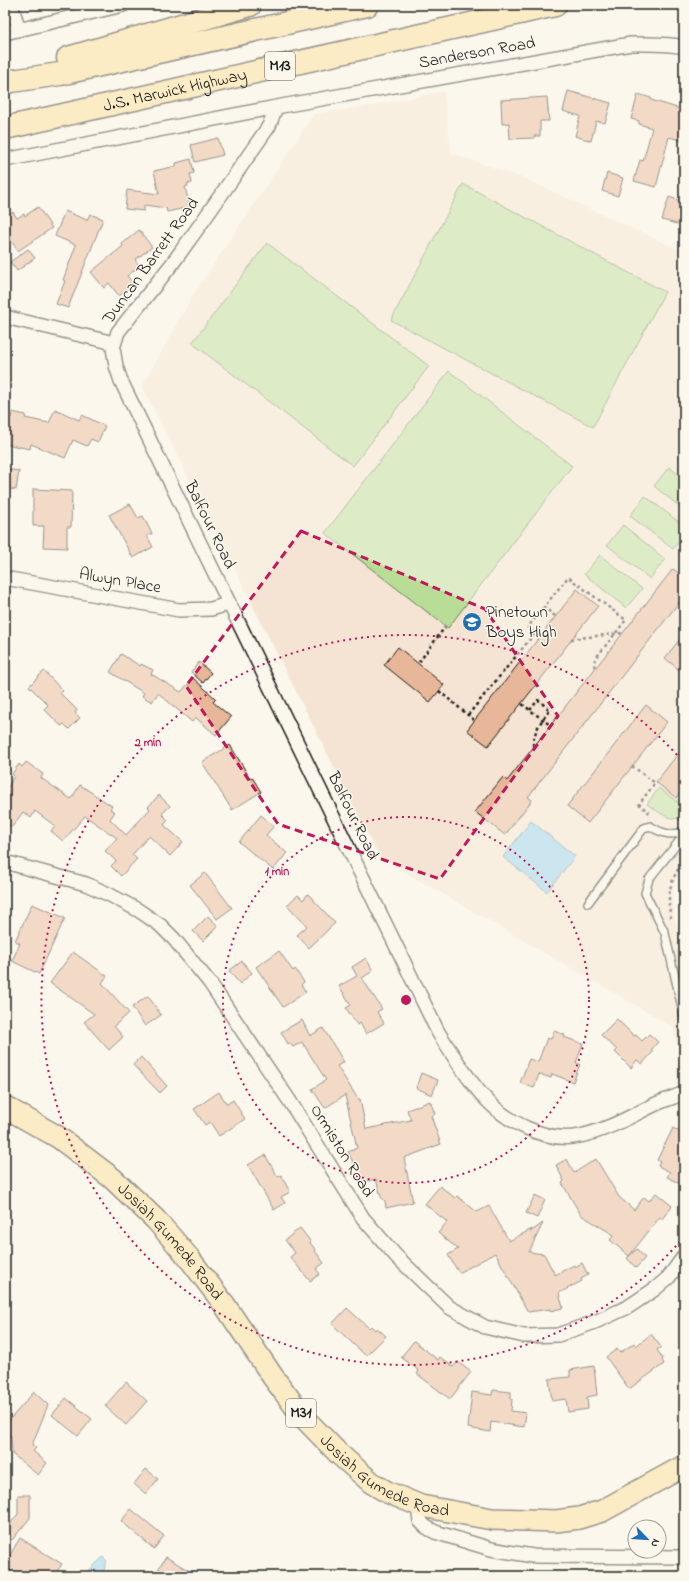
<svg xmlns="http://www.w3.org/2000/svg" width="689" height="1581" viewBox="0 0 689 1581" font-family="'Indie Flower',sans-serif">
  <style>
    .built { fill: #f5e4d3 }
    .green { fill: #b9dd97; stroke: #6a7c5a }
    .water { fill: #90d0f1; stroke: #62889c }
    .building { fill: #e8b699; stroke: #1c1c1c }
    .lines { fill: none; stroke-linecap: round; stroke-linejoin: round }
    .lane-casing { stroke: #1c1c1c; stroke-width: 10 }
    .street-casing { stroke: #1c1c1c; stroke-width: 16 }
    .primary-casing { stroke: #1c1c1c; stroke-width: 24 }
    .highway-casing { stroke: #1c1c1c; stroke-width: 25 }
    .path { stroke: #1c1c1c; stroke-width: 2.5; stroke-dasharray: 3 3; stroke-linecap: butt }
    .lane { stroke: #fbf7ec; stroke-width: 7 }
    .street { stroke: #fbf7ec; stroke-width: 13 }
    .primary { stroke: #fdde96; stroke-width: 21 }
    .highway { stroke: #fdde96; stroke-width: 22 }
    .marked { fill: none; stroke: #c2185b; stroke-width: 3; stroke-dasharray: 8 5; stroke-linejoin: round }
    .ring { fill: none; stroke: #c2185b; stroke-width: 2; stroke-dasharray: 2 4 }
    .labels { text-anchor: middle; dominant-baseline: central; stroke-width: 3; stroke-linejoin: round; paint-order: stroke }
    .shield { fill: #fbf7ec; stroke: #5f5e5a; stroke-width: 1 }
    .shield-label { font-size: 16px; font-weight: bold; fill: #1c1c1c }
    .street-label { font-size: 17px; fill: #1c1c1c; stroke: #fbf7ec }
    .poi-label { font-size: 17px; fill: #1c1c1c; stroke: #fbf7ec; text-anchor: start }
    .centre { fill: #c2185b; stroke: #fbf7ec; stroke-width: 2 }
    .ring-label { font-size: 12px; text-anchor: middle; font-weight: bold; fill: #c2185b; stroke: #fbf7ec; stroke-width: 3; stroke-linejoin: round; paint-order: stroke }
  </style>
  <rect width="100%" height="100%" fill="#fbf7ec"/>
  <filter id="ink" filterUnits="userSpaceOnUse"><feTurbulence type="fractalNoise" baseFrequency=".025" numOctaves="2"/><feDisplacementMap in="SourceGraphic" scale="8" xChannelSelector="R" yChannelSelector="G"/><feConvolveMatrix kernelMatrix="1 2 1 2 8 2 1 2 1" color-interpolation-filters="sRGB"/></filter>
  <g filter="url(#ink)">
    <path class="built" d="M444,91L451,153L526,179L684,252V866L675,878L672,903L684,957V1079L676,1080L680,1063L673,1027L380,858L142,386L193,295L314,114L375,105Z"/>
    <path class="green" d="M463,184L665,292L593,427L391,320Z
      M267,243L429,366L353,466L192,343Z
      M449,371L572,466L448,628L325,533Z
      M669,467L684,479V510L654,486Z
      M645,496L684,526V535L673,549L630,516Z
      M623,525L665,559L650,579L607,545Z
      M600,555L642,589L626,608L584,574Z
      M659,788L677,802L684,794C684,799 685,805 684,810C680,830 654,809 647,804Z"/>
    <path class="water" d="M531,821L575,856L547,892L503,857Z
      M103,1557L107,1561L102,1576H87V1572Z"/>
    <path class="building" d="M568,91L611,103L605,123L596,121L591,141L575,136L580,116L563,111Z
      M638,94L651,98V100L684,110V141L669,137L656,187L634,181L640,160L643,161L652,128L639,124V121L631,119Z
      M547,97L549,121H540V136H534L535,138L510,139L509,123L502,124L501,100Z
      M218,138L223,155L195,162L191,145Z
      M191,159L194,173L190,174L192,183L187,184L188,186L185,187L190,207L167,212L166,208L144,205V211L125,209L127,190L159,194L154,171L176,166V163Z
      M607,173L623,178L618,196L602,191Z
      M669,197L684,202V226L662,220Z
      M38,207L52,228L18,251L5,232V217L13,212L17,218L24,214L25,216Z
      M65,211L87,220L90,214L103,219L68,308L56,304L65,281L63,280L76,245L55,236Z
      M139,230L152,247L135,260L140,266L127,276L134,284L119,296L109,283L104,288L91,272L123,246L122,244Z
      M28,249L35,258L17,271L10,262Z
      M55,409L79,420L82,415L105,426L98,442L91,439L87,446L73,440L65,458L31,444L30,449L5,444V417L11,418L12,412L26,415L25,418L49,423Z
      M5,469L19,471L16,490L5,488Z
      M33,489L72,491L71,527H67V548L43,547L44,526H33Z
      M130,504L138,518L143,516L152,534L147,536L153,547L133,558L109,515Z
      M673,569L684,577V596L528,797L532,800L505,835L475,812L503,777L507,781Z
      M577,589L598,606L488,746L467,730Z
      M684,634V674L665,658Z
      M398,647L444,685L430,702L384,665Z
      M121,654L140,666L141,664L153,670L151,674L181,692L193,678L216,699L213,702L231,717L216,735L196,718L192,722L158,693L152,702L142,696L144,693L110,672Z
      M199,662L211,673L203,683L191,672Z
      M44,671L63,691L60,693L77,710L75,713L80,718L69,729L64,724L61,726L44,709L48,705L29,686Z
      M646,705L667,722L588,823L567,806Z
      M230,745L250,778L252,777L261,792L232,810L202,762Z
      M684,746V788L676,798L656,782Z
      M26,762L43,774L41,778L71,799L80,785L112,806L110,809L115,812L110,819L126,835L150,809L148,807L159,795L170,806L162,814L168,820L164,825L183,842L170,856L149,836L132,855L137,859L121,876L111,866L116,861L105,851L117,838L85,816L63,841L51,831L55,826L35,811L31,818L23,812L12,827L5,822V803L10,795L7,793L9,791L7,789L14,776L12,774L19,764L22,767Z
      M261,815L274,826L266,835L287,853L273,870L239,842Z
      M205,873L232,908L217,919L190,885Z
      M308,894L335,923L309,948L297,935L307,926L287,905L298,895L303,900Z
      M32,904L65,918L39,974L12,961L20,943L15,941Z
      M208,916L218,926L203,941L193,931Z
      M279,951L293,971L295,969L304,982L301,985L306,992L283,1007L256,967Z
      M73,952L107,976L102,983L129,1013L114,1026L123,1037L109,1050L84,1022L94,1014L50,983Z
      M366,958L373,971L362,978L382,1009L377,1012L384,1023L366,1034L360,1023L357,1025L346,1008L351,1005L339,986L357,976L352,967Z
      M242,961L252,973L240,984L229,971Z
      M148,996L161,1015L145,1026L132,1007Z
      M617,1019L634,1036L636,1035L642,1041L649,1034L658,1042L651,1050L653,1052L642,1064L637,1060L631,1068L615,1052L617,1050L601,1035Z
      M302,1020L310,1036L323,1028L344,1062L337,1066L358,1099H360L366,1129L411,1120L407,1110L430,1101L435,1114L431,1116L441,1144L404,1158L413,1202L386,1208L385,1201L381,1197L376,1179L363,1182L348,1152L357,1148L345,1095L325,1108L312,1089L326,1080L302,1042L293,1047L290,1043L288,1044L281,1032Z
      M554,1031L565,1035L564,1037L583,1044L576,1063L580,1064L573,1082L552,1074L551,1078L539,1074L534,1088L520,1083L529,1059L538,1062L547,1038L551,1039Z
      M141,1057L167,1086L160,1093L133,1065Z
      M421,1073L438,1080L432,1095L416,1088Z
      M219,1092L227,1104L233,1100L245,1119L219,1136L210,1122L205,1125L194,1109Z
      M673,1128L684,1134V1186L667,1177L670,1172L658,1166L660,1162L657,1160Z
      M265,1155L278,1177L281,1175L290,1192L281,1197L285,1203L274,1210L248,1165Z
      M567,1159L574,1173L596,1159L619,1197L634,1210L644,1197L649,1201L656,1193L672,1206L662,1219L660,1217L629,1256L610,1240L614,1235L581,1215L562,1183L564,1181L556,1165Z
      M440,1186L455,1198L457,1196L477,1212L489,1206L509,1241L532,1229L530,1232L543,1223L529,1252L544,1254L555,1275L574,1265L575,1267L582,1263L588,1275L581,1279L582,1281L559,1293L563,1308L550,1311V1309L528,1312L495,1253L459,1273L448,1255L458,1249L438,1233L447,1222L425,1204Z
      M535,1195L545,1200L537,1218L526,1213Z
      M300,1228L311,1242L310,1243L316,1250L315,1251L324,1263L316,1269L320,1274L310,1281L290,1257L295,1253L285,1240Z
      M637,1249L645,1258L636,1268L627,1258Z
      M347,1308L369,1328L371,1326L375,1330L377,1328L386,1336L366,1356L332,1324Z
      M651,1334L661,1347L657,1350L663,1359L662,1360L664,1364L629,1389L606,1357L617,1349L620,1353L634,1343L636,1346Z
      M414,1341L438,1360L440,1357L453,1367L458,1362L471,1372L450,1399L417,1374L419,1371L401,1357Z
      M594,1366L597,1395L587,1397L588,1409L568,1412L566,1399L552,1401L549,1379L570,1377V1370Z
      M126,1382L147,1401L126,1425L105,1406Z
      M493,1390L511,1392V1399H512L511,1411L526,1413L524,1427L491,1422L490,1432L468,1428L472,1392L492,1395Z
      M34,1392L48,1405L32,1445L36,1448L33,1451L47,1463L38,1475L12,1454L11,1436L5,1431V1425Z
      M66,1398L92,1419L78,1436L52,1415Z
      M146,1469L158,1479L146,1494L134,1484Z
      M18,1495H30V1518L12,1540L5,1534V1530L18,1514Z
      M131,1509L164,1536L154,1549L121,1521Z
      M20,1538L62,1564L54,1576H5V1563Z
      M166,1557L198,1576H154Z"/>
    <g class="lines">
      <defs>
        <path id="lane" d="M684,835L649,879L645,893L665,933L684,1017
          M588,903L644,828L650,826C661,833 671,837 684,831"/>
        <path id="street" d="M11,5L19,29
          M5,33L123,5
          M276,107L269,126L205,218L172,264L118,332L113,348L116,366L121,381L438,1032C452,1054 466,1077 483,1096C506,1122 546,1143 580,1136C608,1130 631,1116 656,1104C665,1100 675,1097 684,1093
          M5,160L276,107L631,44C649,44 667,43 684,47
          M5,317L114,343
          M5,578L179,610L211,609L228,604
          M5,862L86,884L110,895L138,910L160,925L174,939L210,983L289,1100L363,1218L396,1256L449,1307L485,1327L524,1336L558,1335L595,1322L628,1307L655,1289L669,1277L684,1256
          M421,1506L419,1515L420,1521L426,1527L435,1532L491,1549L533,1556L684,1557"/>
        <g id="primary">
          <path id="s1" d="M5,1107L58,1137L112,1178L156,1220L189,1258L224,1304L273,1377L303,1417L339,1454L372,1483L387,1492L421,1506L492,1519L556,1521L579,1518L602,1511L684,1466"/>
        </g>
        <g id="highway">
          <path d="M68,58L250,5"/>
          <path d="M5,82L60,74L367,5"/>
          <path id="s2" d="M5,128L555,5"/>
        </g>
      </defs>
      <use href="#lane" class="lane-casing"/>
      <use href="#street" class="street-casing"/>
      <use href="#primary" class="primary-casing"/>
      <use href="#highway" class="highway-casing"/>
      <path class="path" d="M555,616L544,607L568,577L626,620L595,659L594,669
        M539,637L528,627L544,607
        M571,639L622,633
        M419,662L445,627
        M439,691L474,720
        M522,704L550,725
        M530,710L538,700L550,710C541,721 533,732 533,747
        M468,715L535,633
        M632,766L655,783L639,804L652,815
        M679,820L684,816
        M671,918C666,896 670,879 684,861"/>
      <use href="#lane" class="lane"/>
      <use href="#street" class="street"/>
      <use href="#primary" class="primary"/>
      <use href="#highway" class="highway"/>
    </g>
  </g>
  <path d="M0 0H689V1581H0ZM301,531L485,609L558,716L440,879L278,824L186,686Z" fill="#fbf7ec" fill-opacity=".55" fill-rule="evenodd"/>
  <path class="marked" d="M301,531L485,609L558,716L440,879L278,824L186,686Z"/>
  <g class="ring">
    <circle cx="406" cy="1000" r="183"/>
    <path d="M684 1237A365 365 0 1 1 684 763"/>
  </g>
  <defs>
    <symbol id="school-disc" viewBox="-11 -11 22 22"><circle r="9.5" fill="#1f6fb2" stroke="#fbf7ec"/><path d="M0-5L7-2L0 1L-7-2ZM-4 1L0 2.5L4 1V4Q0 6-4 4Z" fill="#fff"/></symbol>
  </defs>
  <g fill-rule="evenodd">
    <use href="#school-disc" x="461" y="611" width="22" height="22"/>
  </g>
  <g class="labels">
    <g class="shield">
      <rect x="265" y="52" width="30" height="28" rx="3"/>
      <rect x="286" y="1399" width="30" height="28" rx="3"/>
    </g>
    <g class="shield-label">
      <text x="280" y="66">M13</text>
      <text x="301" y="1413">M31</text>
    </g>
    <g class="street-label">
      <text transform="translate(477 53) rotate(-10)">Sanderson Road</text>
      <text stroke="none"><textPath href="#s2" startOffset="174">J.S. Marwick Highway</textPath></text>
      <text transform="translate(151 261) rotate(-54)">Duncan Barrett Road</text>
      <text transform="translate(210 525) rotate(64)">Balfour Road</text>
      <text transform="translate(120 581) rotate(10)">Alwyn Place</text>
      <text transform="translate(353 816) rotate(64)">Balfour Road</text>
      <text transform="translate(342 1151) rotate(58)">Ormiston Road</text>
      <text stroke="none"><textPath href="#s1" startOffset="215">Josiah Gumede Road</textPath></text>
      <text stroke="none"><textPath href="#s1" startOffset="539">Josiah Gumede Road</textPath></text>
    </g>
    <g class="poi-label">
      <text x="486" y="612">Pinetown<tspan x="486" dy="20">Boys High</tspan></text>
    </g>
  </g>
  <circle cx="406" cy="1000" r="6" class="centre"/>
  <g class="ring-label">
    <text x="148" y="746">2 min</text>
    <text x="277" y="875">1 min</text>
  </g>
  <rect width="689" height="1581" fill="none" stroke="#fbf7ec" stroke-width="20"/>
  <rect x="10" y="10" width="669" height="1561" fill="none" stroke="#1c1c1c" stroke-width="1.5" filter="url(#ink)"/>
  <g transform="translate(647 1539) rotate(115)"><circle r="19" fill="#fbf7ec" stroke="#a29f99"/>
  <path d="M0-3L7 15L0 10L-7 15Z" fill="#1f6fb2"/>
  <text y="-6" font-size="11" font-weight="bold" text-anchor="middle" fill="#1c1c1c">N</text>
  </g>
</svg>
